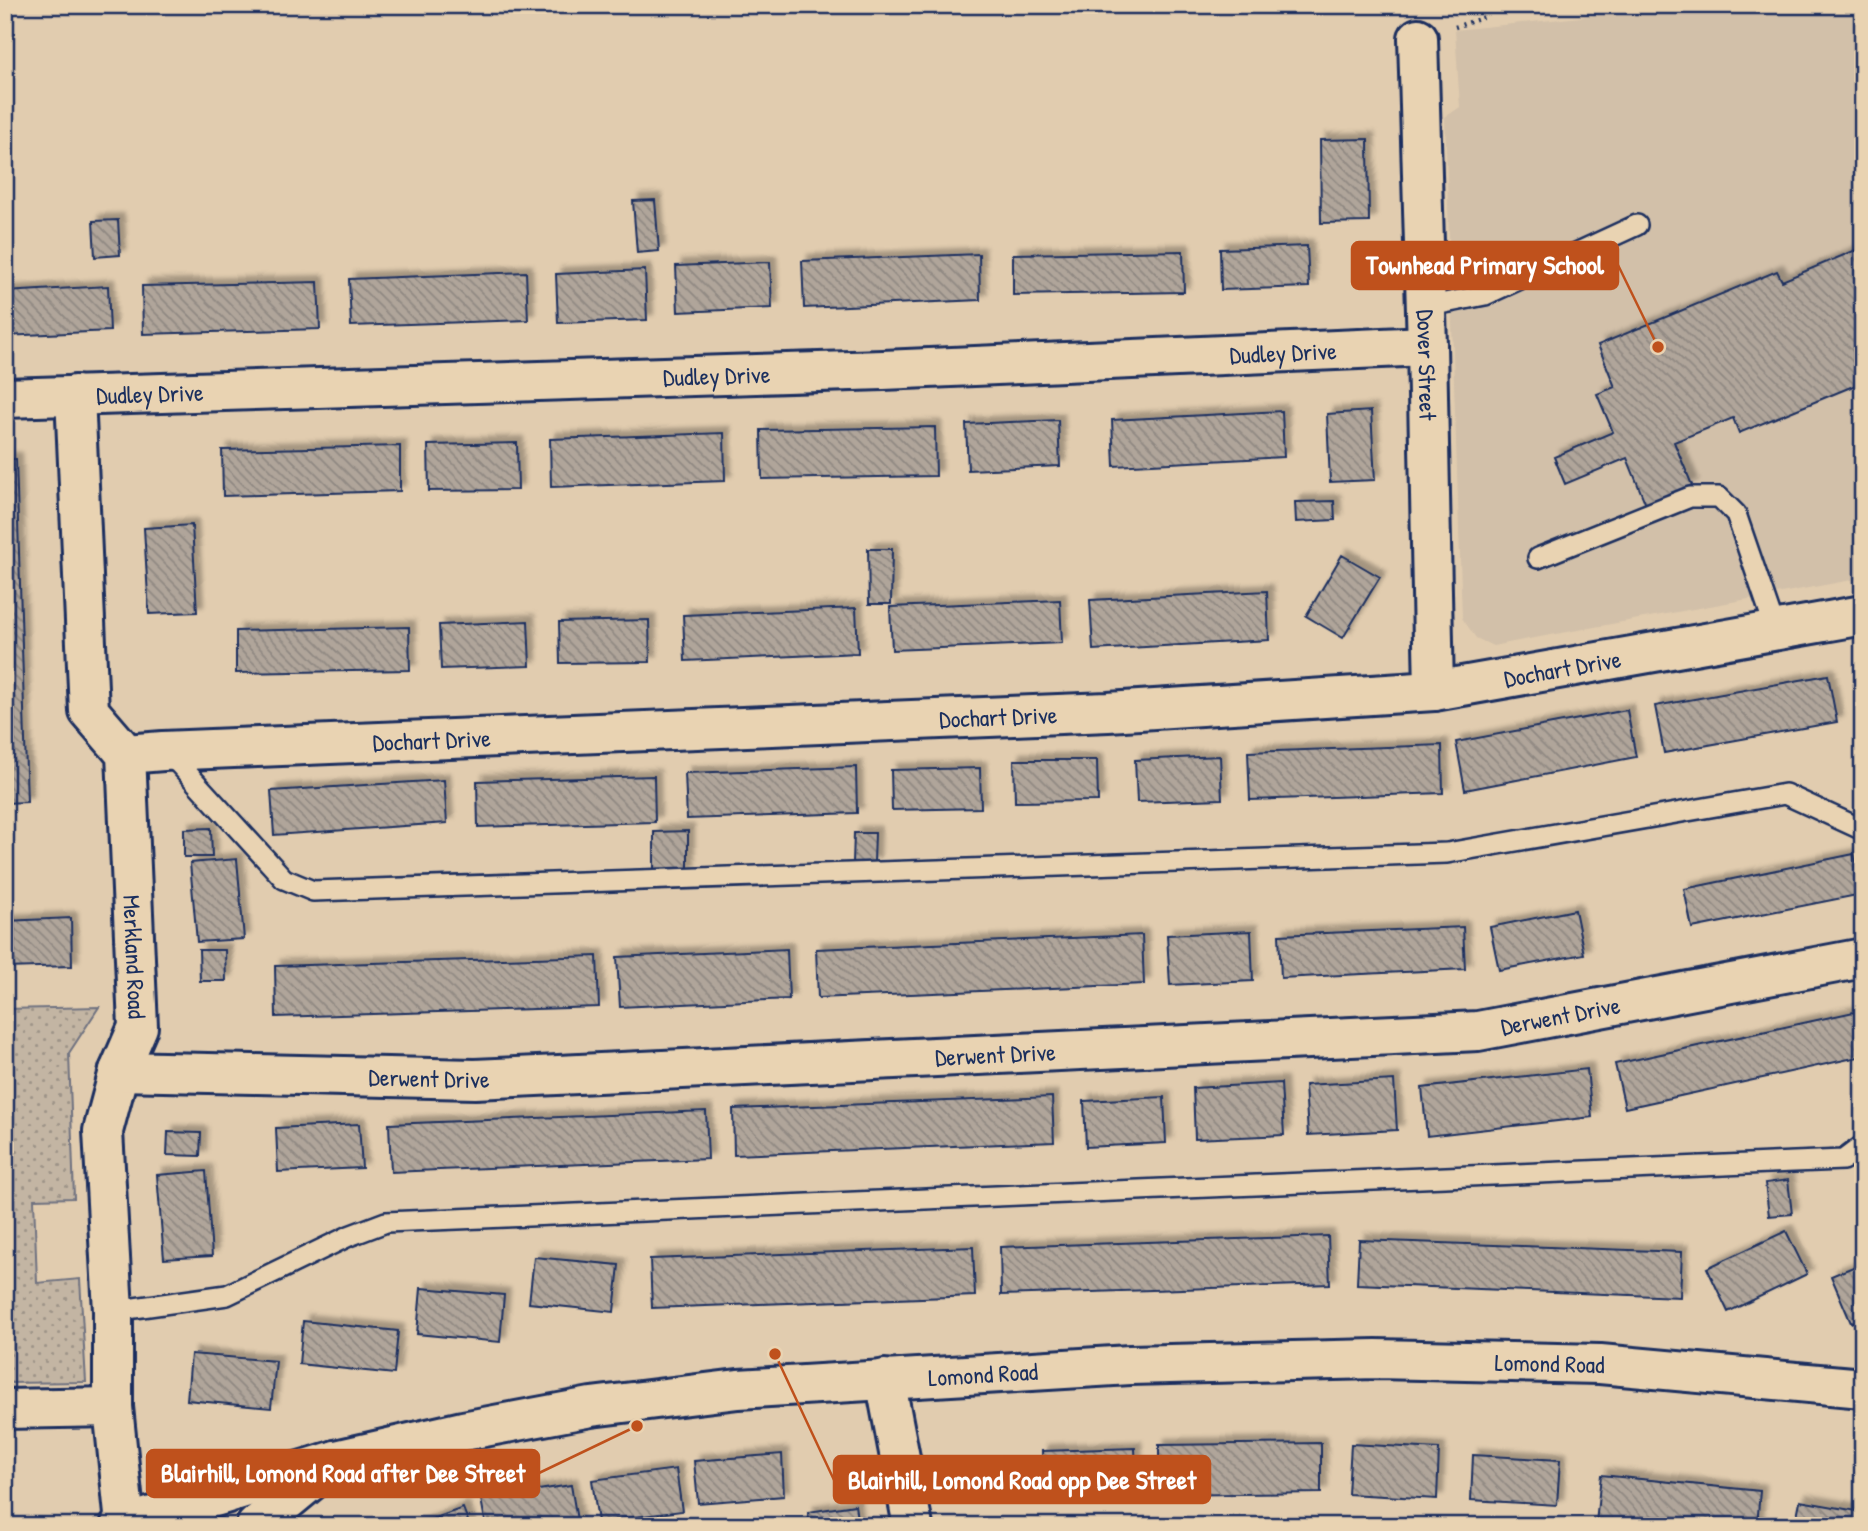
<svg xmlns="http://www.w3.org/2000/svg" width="1868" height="1531" viewBox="0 0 1868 1531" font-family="'Patrick Hand',sans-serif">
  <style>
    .built { fill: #d2c0a9 }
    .park { fill: url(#park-dots); stroke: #6f7280; stroke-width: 2 }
    .building { fill: url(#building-back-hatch); stroke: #1b2f5e; stroke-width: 2; filter: url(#shadow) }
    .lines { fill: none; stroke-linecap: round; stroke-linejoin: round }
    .service-casing { stroke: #1b2f5e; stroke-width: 24 }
    .minor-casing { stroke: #1b2f5e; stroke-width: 44 }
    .tertiary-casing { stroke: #1b2f5e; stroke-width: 44 }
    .path { stroke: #1b2f5e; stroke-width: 4.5; stroke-dasharray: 2 5; stroke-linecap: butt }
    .service { stroke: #e9d3b2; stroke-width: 19 }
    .minor { stroke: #e9d3b2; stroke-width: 38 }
    .tertiary { stroke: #e9d3b2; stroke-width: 38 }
    .labels { text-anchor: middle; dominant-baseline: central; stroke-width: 5; stroke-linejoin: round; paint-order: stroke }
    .street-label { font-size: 24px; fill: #1b2f5e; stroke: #e9d3b2 }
    .leader { fill: none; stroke: #bf511c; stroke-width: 2.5 }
    .callout-dot { fill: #bf511c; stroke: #e9d3b2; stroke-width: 2.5 }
    .callout { fill: #bf511c; stroke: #bf511c; stroke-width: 2.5 }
    .callout-label { font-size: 26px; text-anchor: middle; font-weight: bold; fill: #fff }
  </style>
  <defs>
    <pattern id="park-dots" width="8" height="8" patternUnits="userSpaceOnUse" patternTransform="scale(1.75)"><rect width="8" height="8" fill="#c3b5a3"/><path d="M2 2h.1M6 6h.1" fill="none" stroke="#9e9488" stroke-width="1.8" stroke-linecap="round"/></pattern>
    <pattern id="building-back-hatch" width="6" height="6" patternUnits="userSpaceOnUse" patternTransform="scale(1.75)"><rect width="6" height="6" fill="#b0a59a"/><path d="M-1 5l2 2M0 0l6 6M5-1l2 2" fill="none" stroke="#8e8781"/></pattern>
    <filter id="shadow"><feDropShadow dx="6" dy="-6" stdDeviation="2" flood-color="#0004"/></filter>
  </defs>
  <rect width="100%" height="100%" fill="#e1ccaf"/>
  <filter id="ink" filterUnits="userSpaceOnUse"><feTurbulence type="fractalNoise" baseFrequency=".0143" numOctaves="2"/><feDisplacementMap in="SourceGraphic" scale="14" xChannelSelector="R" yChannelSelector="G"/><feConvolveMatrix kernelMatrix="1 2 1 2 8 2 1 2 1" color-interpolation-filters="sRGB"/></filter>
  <g filter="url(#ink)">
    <path class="built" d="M1695,5H1863V578L1518,641L1493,646L1476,638L1462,618L1445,117L1460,107L1455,30Z"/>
    <path class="park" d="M99,1007L69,1053L74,1198L34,1199L37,1283L80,1279L86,1382L5,1383V1009Z"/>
    <path class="building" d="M1368,139L1369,222L1321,223L1320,140Z
      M655,200L659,251L637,253L633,201Z
      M118,220L120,255L95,257L93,221Z
      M1307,246L1309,287L1221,290L1220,249Z
      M1863,247V382L1739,433L1733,418L1674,442L1692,485L1646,505L1627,458L1565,484L1554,457L1613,432L1597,394L1615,387L1598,345L1777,271L1782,281Z
      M1183,251L1184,292L1013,295V254Z
      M979,254L980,300L804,308L802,261Z
      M770,262L772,308L678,312L676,266Z
      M645,270L647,320L558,323L556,274Z
      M526,272L528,320L351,326L349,279Z
      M318,282L320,329L143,334L142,286Z
      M108,286L110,331L5,336V292Z
      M1282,411L1284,457L1114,466L1112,420Z
      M1371,411L1375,480L1330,482L1327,414Z
      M1058,420L1060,466L968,470L966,424Z
      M935,427L936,476L762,479L761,430Z
      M724,433L725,481L551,487L550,439Z
      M517,443L518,490L429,491L428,445Z
      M400,446V491L223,496L222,450Z
      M5,459H16L27,802L5,803Z
      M1334,501L1335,520L1296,522L1295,502Z
      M192,525L197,612L149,614L144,528Z
      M868,549H892L891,604H869Z
      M1342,555L1380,577L1343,638L1306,616Z
      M1267,591L1269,640L1093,650L1090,600Z
      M1060,600L1062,643L892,650L890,607Z
      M856,608L858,653L685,661L683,615Z
      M649,620L650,662L560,663L559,622Z
      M528,621L530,666L441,669L439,625Z
      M409,627L410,670L236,673V631Z
      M1828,675L1837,722L1664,753L1655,706Z
      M1627,710L1636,757L1465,790L1456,742Z
      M1442,745L1443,793L1250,800L1248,752Z
      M1220,756L1222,799L1137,802L1135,760Z
      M1014,760H1097L1098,801L1015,802Z
      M856,767L857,813L687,819L685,773Z
      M980,768L981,808L892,810L891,770Z
      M654,776L655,822L478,827L477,781Z
      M444,780L447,823L274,835L271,791Z
      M211,828L212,857H184V829Z
      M688,831V872H654V832Z
      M854,833H875L874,863H853Z
      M1854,854L1862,894L1692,928L1684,889Z
      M237,859L244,939L197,942L190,863Z
      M1575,910L1584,954L1499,970L1490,927Z
      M71,918L72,966L5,968V921Z
      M1463,927L1465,969L1281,978L1279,935Z
      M1251,931L1253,981L1170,985L1167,935Z
      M1142,935L1144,984L818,998L816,949Z
      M787,949L789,999L620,1007L617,957Z
      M199,950H225L226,981H200Z
      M597,956L599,1007L276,1017L275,966Z
      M1863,1010V1056L1625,1108L1615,1064Z
      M1587,1069L1592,1117L1427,1136L1422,1088Z
      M1394,1080L1397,1130L1308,1135L1305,1085Z
      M1281,1083L1284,1135L1195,1139L1193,1088Z
      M1052,1097L1054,1142L734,1155L733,1109Z
      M1164,1097L1166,1143L1086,1147L1084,1101Z
      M706,1111L708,1159L391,1172L389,1124Z
      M359,1124L362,1168L278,1172L276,1128Z
      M168,1132L201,1133L200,1156L167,1155Z
      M206,1171L212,1256L164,1259L157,1175Z
      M1788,1180L1792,1214L1769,1216L1765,1183Z
      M1786,1231L1807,1274L1728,1312L1707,1268Z
      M1328,1236L1330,1284L1001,1295L1000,1247Z
      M1359,1240L1682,1252L1680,1297L1357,1284Z
      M973,1247L975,1296L652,1308L650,1259Z
      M534,1257L619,1265L614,1312L529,1303Z
      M1863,1263V1318L1851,1323L1831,1276Z
      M421,1288L504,1295L500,1342L417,1334Z
      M303,1321L398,1331L394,1374L299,1364Z
      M191,1354L276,1361L271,1408L187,1400Z
      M1321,1443V1493L1159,1495V1445Z
      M1351,1444L1439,1449L1437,1499L1348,1494Z
      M1135,1448L1137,1495L1043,1499L1042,1451Z
      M782,1454L784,1496L698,1503L694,1461Z
      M1473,1455L1560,1460L1557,1505L1471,1500Z
      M676,1469L682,1511L598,1522L592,1480Z
      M1601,1475L1760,1491L1757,1526H1624L1596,1523Z
      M571,1485L578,1526H486L481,1499Z
      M1800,1501L1863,1512V1526H1795Z
      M855,1505L858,1526H810L808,1512Z
      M463,1508L470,1526H413Z"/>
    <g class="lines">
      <defs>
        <path id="service" d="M1425,307L1485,295L1637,225
          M1538,558L1690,497H1719L1736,514L1776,631
          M164,752L179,764L284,879L313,891L1447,853L1785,794L1863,830
          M113,1311L227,1295L349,1236L386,1222L1843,1160L1863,1145"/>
        <g id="minor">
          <path id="s1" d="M1418,38L1427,346L1434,691"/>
          <path id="s2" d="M75,395L89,711L126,754L138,1027L119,1071L103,1131L113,1311V1407L125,1524"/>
          <path id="s3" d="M5,398L883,370L1427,346"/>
          <path id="s4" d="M126,754L163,751L1108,712L1434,691L1863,615"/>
          <path id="s5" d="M119,1071L475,1079L1478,1031L1863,958"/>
          <path d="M885,1379L913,1526"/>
          <path d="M5,1409L113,1407"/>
          <path d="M256,1526L336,1460"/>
        </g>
        <g id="tertiary">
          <path id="s6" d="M120,1526L336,1460L463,1431L591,1407L738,1389L1130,1365L1376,1359L1600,1364L1863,1388"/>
        </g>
      </defs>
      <use href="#service" class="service-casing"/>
      <use href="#minor" class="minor-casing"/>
      <use href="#tertiary" class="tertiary-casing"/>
      <path class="path" d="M1455,27L1485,17L1489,5"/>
      <use href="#service" class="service"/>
      <use href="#minor" class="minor"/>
      <use href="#tertiary" class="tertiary"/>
    </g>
  </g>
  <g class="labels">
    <g class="street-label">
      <text stroke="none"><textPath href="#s3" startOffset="1279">Dudley Drive</textPath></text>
      <text stroke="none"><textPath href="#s1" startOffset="327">Dover Street</textPath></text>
      <text stroke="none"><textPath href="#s3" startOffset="712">Dudley Drive</textPath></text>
      <text stroke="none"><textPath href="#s3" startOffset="145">Dudley Drive</textPath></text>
      <text stroke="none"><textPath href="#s4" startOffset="1440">Dochart Drive</textPath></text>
      <text stroke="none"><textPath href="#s4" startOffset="873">Dochart Drive</textPath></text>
      <text stroke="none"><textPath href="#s4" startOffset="306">Dochart Drive</textPath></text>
      <text stroke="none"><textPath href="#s2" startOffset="576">Merkland Road</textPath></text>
      <text stroke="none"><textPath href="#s5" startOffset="1444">Derwent Drive</textPath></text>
      <text stroke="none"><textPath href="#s5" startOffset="877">Derwent Drive</textPath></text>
      <text stroke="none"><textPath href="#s5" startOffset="310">Derwent Drive</textPath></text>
      <text stroke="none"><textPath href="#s6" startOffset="1447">Lomond Road</textPath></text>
      <text stroke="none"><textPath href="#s6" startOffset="880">Lomond Road</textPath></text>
    </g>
  </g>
  <path class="leader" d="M1658 347L1618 265M637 1426L539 1473M775 1354L834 1480"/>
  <g class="callout-dot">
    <circle cx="1658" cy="347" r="7"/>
    <circle cx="637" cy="1426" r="7"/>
    <circle cx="775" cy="1354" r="7"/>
  </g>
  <g class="callout">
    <rect x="1352" y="242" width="266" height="47" rx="7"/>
    <rect x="147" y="1450" width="392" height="47" rx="7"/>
    <rect x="834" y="1456" width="376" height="47" rx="7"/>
  </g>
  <g class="callout-label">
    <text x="1485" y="274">Townhead Primary School</text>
    <text x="343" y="1482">Blairhill, Lomond Road after Dee Street</text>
    <text x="1022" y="1489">Blairhill, Lomond Road opp Dee Street</text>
  </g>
  <rect width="1868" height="1531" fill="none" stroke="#e9d3b2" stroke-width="28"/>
  <rect x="14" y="14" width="1840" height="1503" fill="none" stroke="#1b2f5e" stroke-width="2.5" filter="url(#ink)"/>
</svg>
